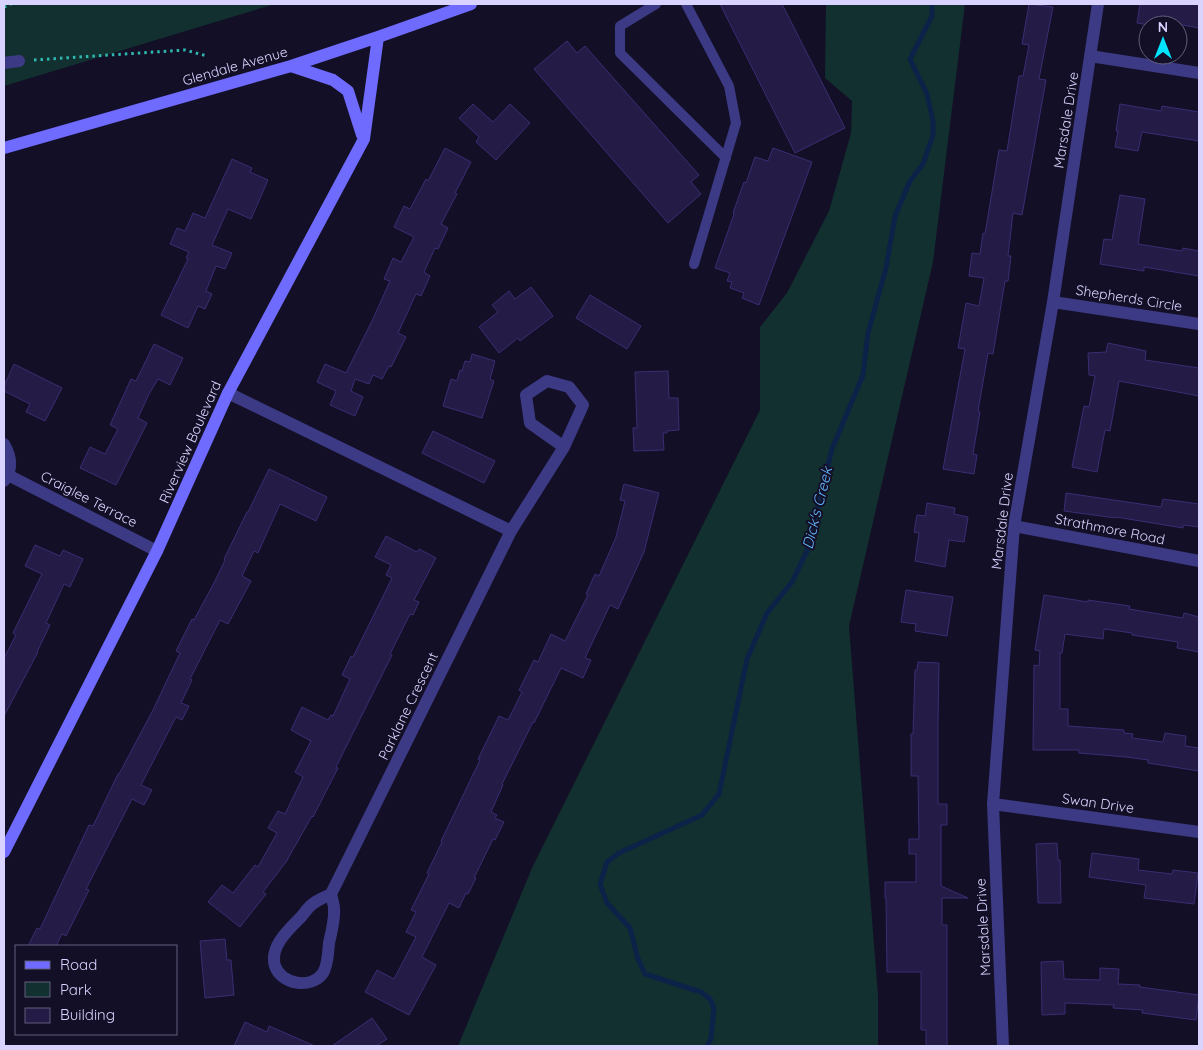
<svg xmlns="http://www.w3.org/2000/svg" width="1203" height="1050" viewBox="0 0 1203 1050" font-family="Quicksand,sans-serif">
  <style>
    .green { fill: #12302f }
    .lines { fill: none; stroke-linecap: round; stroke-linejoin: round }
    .stream { stroke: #0c2248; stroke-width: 5 }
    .building { fill: #241b47; stroke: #3b2d73 }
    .path { stroke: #2fb8b0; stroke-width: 3; stroke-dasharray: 2.5 4; stroke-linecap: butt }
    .lane { stroke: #3d3a85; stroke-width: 10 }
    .street { stroke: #3d3a85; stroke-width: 12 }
    .secondary { stroke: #6f6bff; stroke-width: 12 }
    .labels { text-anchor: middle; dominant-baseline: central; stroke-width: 4; stroke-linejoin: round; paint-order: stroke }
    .street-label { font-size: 14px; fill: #d9d4ff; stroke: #130f26 }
    .water-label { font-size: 15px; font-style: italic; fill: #62b6ff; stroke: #130f26 }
  </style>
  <rect width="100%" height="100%" fill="#130f26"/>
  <path class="green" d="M4,4H275L4,86Z
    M826,4H965L933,262L849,626L878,995V1046H458L532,868L760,410V327L787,293L829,211L851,133L852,101L825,78Z"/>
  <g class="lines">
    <path class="stream" d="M707,1046L711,1039L714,1008L710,999L701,992L645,974L638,959L630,928L607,903L600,884L607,862L619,853L702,815L719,794L747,659L767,613L792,582L807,551L832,449L863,375L868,333L886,268L895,216L910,181L923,164L933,135V121L927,94L910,59L932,16V4"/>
  </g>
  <path class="building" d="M720,4H782L845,128L795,153Z
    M1029,4L1053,7L1039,79L1046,80L1022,215L1013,213L1008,256H1011L1008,281H1005L993,354L988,353L978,411L980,412L973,454L977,455L974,474L943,469L965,349L958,348L966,303L979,306L984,278L969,276L972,253L980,254L983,233L985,234L999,150L1007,151L1019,76H1023L1029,45L1022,44Z
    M1140,4H1199V28L1166,22V25H1149L1137,23Z
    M567,41L577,53L585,46L699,175L691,182L701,194L668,223L534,69Z
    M473,104L493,122L510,104L530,123L496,160L476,142L479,137L459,118Z
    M1120,104L1161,111L1162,106L1199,112V141L1142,132L1138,151L1115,147L1118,131H1116Z
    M445,148L471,162L455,193L457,194L441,224L448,228L438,249L435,248L424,272L430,276L421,296L416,294L398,333L406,337L391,367L389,366L382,379L373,375L369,384L355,379L351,391L363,397L355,416L330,405L336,391L317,382L325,364L346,373L372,321L390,281L384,279L393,258L401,262L414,237L394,227L404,206L410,209L426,179L428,181Z
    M773,148L812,162L759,305L742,298L744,293L730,288L732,282L727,281L730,273L715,268L734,214L733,213L744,182L746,183L755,157L768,161Z
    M232,159L252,168L250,172L268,180L251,219L228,209L212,245L232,253L225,269L216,266L206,291L212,294L205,309L198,306L188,328L161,315L188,259L186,258L189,252L170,244L177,228L185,231L193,213L205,218Z
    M1120,195L1145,199L1138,244L1182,251L1183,248L1199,251V276L1144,267V271L1100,264L1104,239L1112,240Z
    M531,287L553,316L520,341L518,338L499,353L479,327L498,312L492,305L509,291L515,299Z
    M590,295L641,326L627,349L576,318Z
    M1108,343L1146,351L1145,360L1199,368V396L1119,381L1110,431L1105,430L1097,472L1072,467L1084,406L1089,407L1095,376L1089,375L1088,353L1106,352Z
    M154,344L183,358L170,385L158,379L149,394L138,418L147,423L116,485L80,468L90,447L105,454L118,429L110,425L131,379L136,381Z
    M472,354L495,361L490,379L494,381L482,418L443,406L451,379L457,381L460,370L462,371L465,361L470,362Z
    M14,364L62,388L45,421L26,412L30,404L4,391V386Z
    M668,371L669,398H678L679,430L667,431V433H663L664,450L634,451L633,428H637L635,372Z
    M433,431L495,461L484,483L422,453Z
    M269,469L327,497L316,521L280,504L258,553L254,551L242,576L251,581L228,624L220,620L190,679L192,680L181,703L189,706L182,720L176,717L141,785L152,790L144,805L132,799L86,889L89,890L66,936L62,934L56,946H28L37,928L40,929L89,825L93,826L118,774H119L153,710L180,653L176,651L192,619L194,620L215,581L225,560L224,559L247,512H248Z
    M624,484L659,493L644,552L618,609L610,605L585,658L591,660L583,678L561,668L534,723L533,722L502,784L503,785L491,812L497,815L495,818L504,822L495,840L493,839L474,878H476L468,894L466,893L459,908L449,903L422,957L436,965L409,1015L365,992L377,970L394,979L416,937L406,932L416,912L411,910L429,874L427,873L442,842L441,841L480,760L478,759L499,716L508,720L522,692L519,690L534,660L538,662L551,634L565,641L588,595L586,594L595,574L599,576L616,537L625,501L620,500Z
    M1066,493L1161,507L1163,499L1199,504V527L1183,525V528L1116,517V518L1064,511Z
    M927,503L955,508L954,514L968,517L964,542L949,540L945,567L915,561L919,533L914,532L917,515L925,516Z
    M386,536L417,552L419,549L436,558L414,600L419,602L413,615L410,614L390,654L392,655L336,767L338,768L313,817L312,816L286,862L263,892L266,894L240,927L208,902L222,885L233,893L255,865L258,867L277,833L268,828L278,811L285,814L303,777L295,772L311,741L291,730L302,707L328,720L331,715L333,716L350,679L342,675L351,656L353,657L392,578L386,575L391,565L375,557Z
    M35,545L60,556L63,550L83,559L70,587L64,584L46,623L50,625L37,652H38L4,716V658L16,635L13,633L42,574L25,566Z
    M906,590L953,597L947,636L915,631L916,624L901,622Z
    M1044,595L1088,602V600L1130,606L1129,609L1183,618L1184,613L1199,617V652L1177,648L1178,642L1132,635V633L1104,629L1103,639L1065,634L1062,653H1060V709H1068V726L1124,730V733L1133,734L1132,738L1163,742L1165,733L1186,736L1185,746L1199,748V771L1148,763V760L1126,757L1079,753V750H1033L1034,665L1039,666L1040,651L1035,650Z
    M918,662L939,663L938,721V804H947V825H941V886L968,898H942V925H947V1046H926V1030H921V972H887L886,898H885V882H916V854H909V839H919L918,776H911V734H913L915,670H917Z
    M1057,843L1058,860H1060L1061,903H1038L1036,844Z
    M1092,853L1139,859L1138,870L1172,874L1173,870L1198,873L1194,904L1144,898L1146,885L1089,877Z
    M225,939L227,960H231L234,995L205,998L200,941Z
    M1063,961L1064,979L1100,980V968L1119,969L1118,984L1140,985V987L1199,995L1196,1020L1142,1013L1143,1010L1113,1008L1114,1005L1065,1003V1014L1042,1015L1041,962Z
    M372,1018L387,1039L376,1046H332Z
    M245,1022L267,1032L269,1026L315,1046H234Z"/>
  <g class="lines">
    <path class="path" d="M4,7L11,4
      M34,60L185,50L207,56"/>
    <path class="lane" d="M656,4L620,26V53L726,158
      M686,4L729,86L736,123L694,264"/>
    <path class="street" d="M1090,56L1199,73
      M4,63L19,61
      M1053,302L1199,324
      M228,393L511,531
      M4,444C11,456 13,469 4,481
      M8,475L157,551
      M1014,526L1199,561
      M993,804L1199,832
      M331,894C332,899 334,904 334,909C335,920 331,933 329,943C328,953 328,965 323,973C311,990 281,984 275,966C269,947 289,929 301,917C305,912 309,906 314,903C319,899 326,897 331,894L511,531L564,447L583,405L569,387L547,381L526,395L530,423L564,447
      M1003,1046L993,804L1014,526L1053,302L1098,4"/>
    <path class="secondary" d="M291,66L333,80L348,91L362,135
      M4,148L291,66L378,37L471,4
      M4,852L157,551L228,393L364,139L378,37"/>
  </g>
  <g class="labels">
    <g class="street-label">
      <text transform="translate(235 66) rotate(-16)">Glendale Avenue</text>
      <text transform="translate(1066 120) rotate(-81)">Marsdale Drive</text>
      <text transform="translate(1129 298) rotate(9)">Shepherds Circle</text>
      <text transform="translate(190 442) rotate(-66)">Riverview Boulevard</text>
      <text transform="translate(89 499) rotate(27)">Craiglee Terrace</text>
      <text transform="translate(1002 521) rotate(-83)">Marsdale Drive</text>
      <text transform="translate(1110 529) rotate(11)">Strathmore Road</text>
      <text transform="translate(408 706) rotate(-64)">Parklane Crescent</text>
      <text transform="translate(1098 803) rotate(8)">Swan Drive</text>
      <text transform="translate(983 927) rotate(-93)">Marsdale Drive</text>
    </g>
    <g class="water-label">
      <text transform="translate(817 508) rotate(-76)">Dick's Creek</text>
    </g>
  </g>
  <rect width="1203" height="1050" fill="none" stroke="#d9d4ff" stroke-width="10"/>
  <rect x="15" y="945" width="162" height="90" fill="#130f26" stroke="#625e7d"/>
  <rect x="25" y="961" width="25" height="8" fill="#6f6bff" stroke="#625e7d"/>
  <text x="60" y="970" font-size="15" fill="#d9d4ff">Road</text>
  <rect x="25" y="982" width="25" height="15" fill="#12302f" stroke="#625e7d"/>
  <text x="60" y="995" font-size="15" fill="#d9d4ff">Park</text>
  <rect x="25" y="1008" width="25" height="15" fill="#241b47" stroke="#625e7d"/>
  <text x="60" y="1020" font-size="15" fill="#d9d4ff">Building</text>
  <g transform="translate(1163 40)"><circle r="24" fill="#130f26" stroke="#625e7d"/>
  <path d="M0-4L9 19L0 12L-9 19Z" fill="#00e5ff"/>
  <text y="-8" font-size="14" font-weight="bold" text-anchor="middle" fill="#d9d4ff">N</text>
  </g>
</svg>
